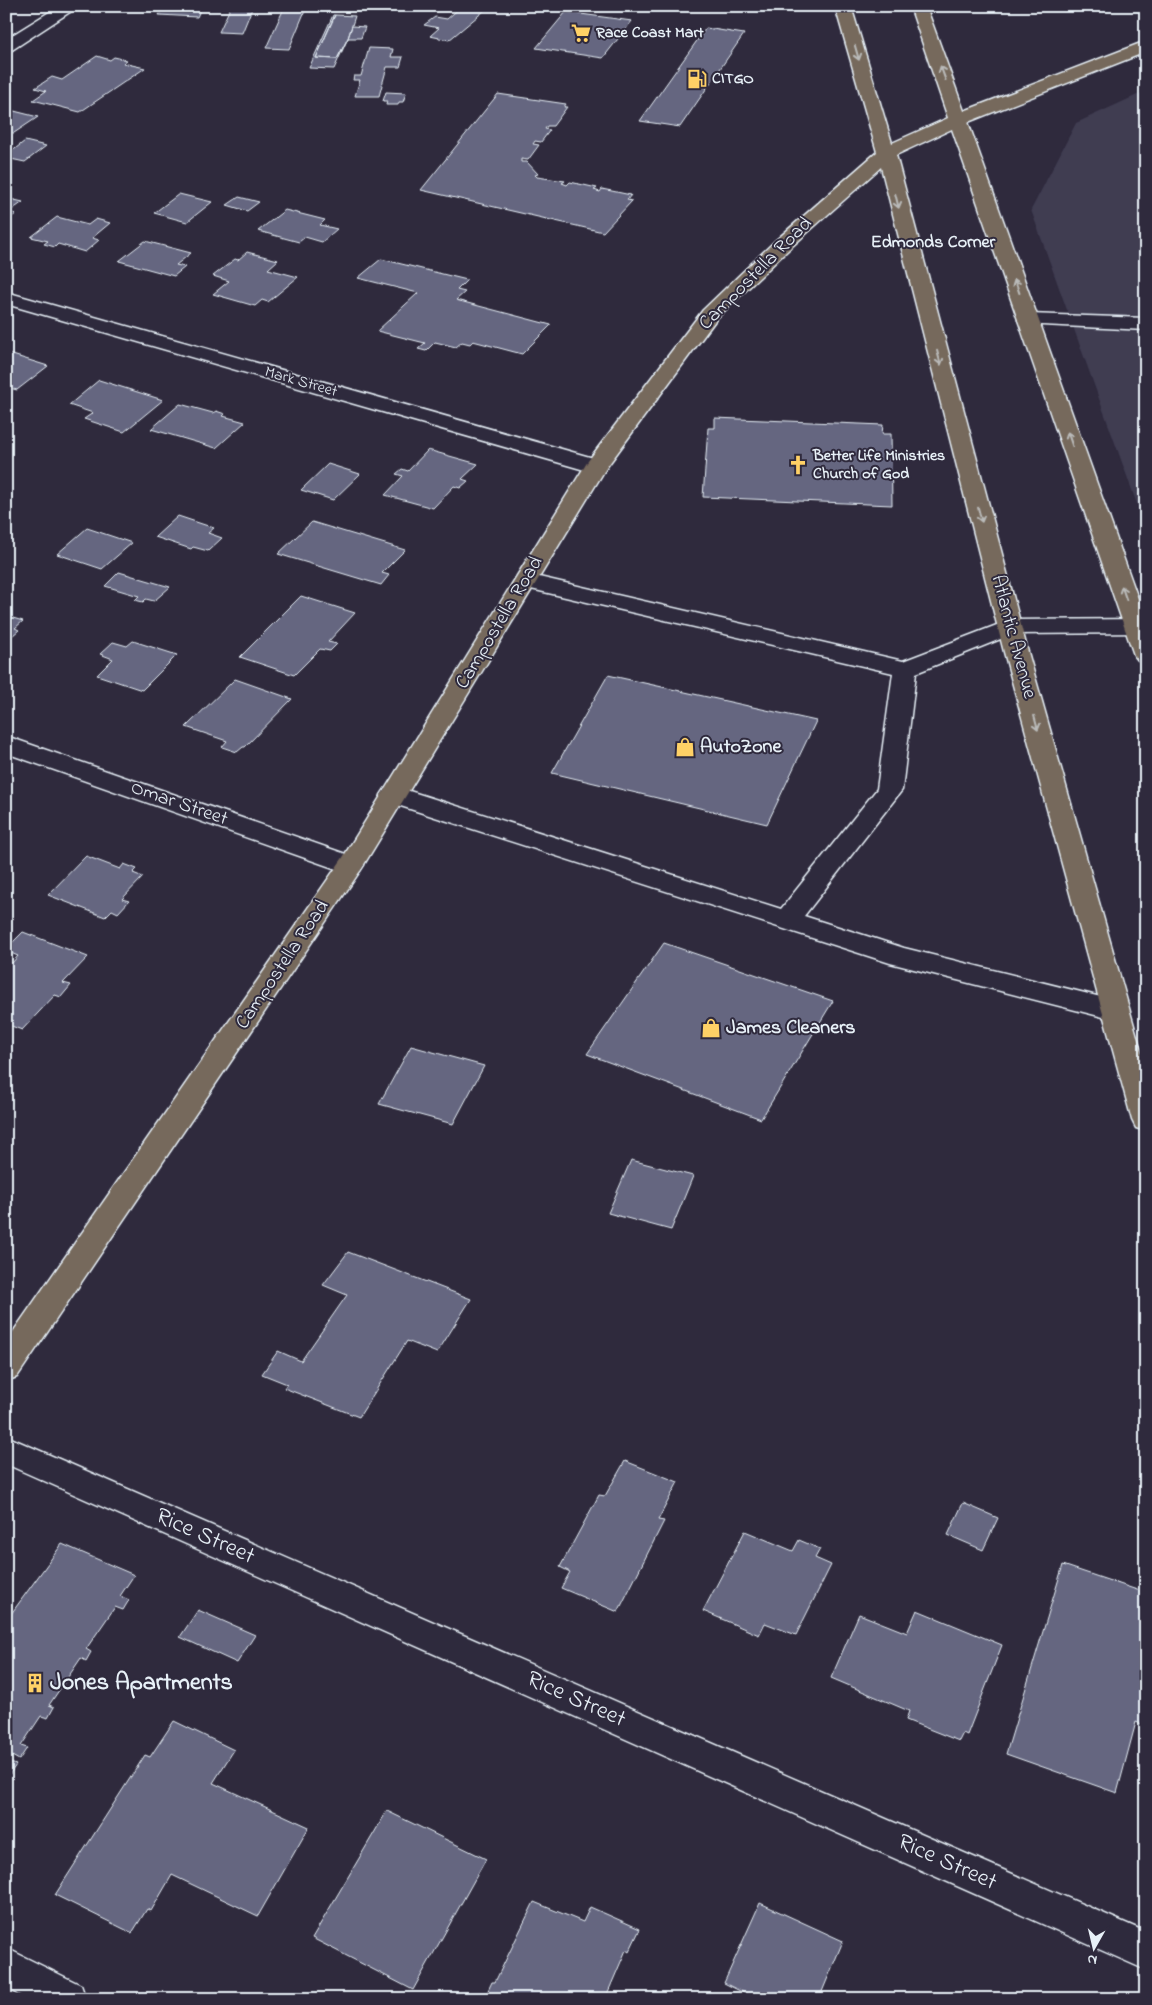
<svg xmlns="http://www.w3.org/2000/svg" width="1152" height="2005" viewBox="0 0 1152 2005" font-family="'Indie Flower',sans-serif">
  <style>
    .built { fill: #3f3c51 }
    .building { fill: #656680; stroke: #e8f1f8 }
    .lines { fill: none; stroke-linecap: round; stroke-linejoin: round }
    .minor-casing { stroke: #e8f1f8; stroke-width: 3 }
    .major-casing { stroke: #e8f1f8; stroke-width: 3 }
    .minor { fill: #2f2a3d; fill-rule: evenodd }
    .major { fill: #76695c; fill-rule: evenodd }
    .oneway { stroke: #babbba }
    .labels { text-anchor: middle; dominant-baseline: central; stroke-width: 4; stroke-linejoin: round; paint-order: stroke }
    .far-poi-label { font-size: 16px; font-weight: bold; fill: #e8f1f8; stroke: #2f2a3d; text-anchor: start }
    .far-street-label { font-size: 16px; fill: #e8f1f8; stroke: #2f2a3d }
    .far-neighbourhood-label { font-size: 18px; font-weight: bold; fill: #e8f1f8; stroke: #2f2a3d }
    .street-label { font-size: 20px; fill: #e8f1f8; stroke: #2f2a3d }
    .poi-label { font-size: 20px; font-weight: bold; fill: #e8f1f8; stroke: #2f2a3d; text-anchor: start }
    .near-street-label { font-size: 24px; fill: #e8f1f8; stroke: #2f2a3d }
    .near-poi-label { font-size: 24px; font-weight: bold; fill: #e8f1f8; stroke: #2f2a3d; text-anchor: start }
  </style>
  <rect width="100%" height="100%" fill="#2f2a3d"/>
  <filter id="ink" filterUnits="userSpaceOnUse"><feTurbulence type="fractalNoise" baseFrequency=".02" numOctaves="2"/><feDisplacementMap in="SourceGraphic" scale="10" xChannelSelector="R" yChannelSelector="G"/><feConvolveMatrix kernelMatrix="1 2 1 2 8 2 1 2 1" color-interpolation-filters="sRGB"/></filter>
  <g filter="url(#ink)">
    <path class="built" d="M1146,91V529L1031,210L1076,123Z"/>
    <path class="building" d="M164,6H202L197,17L159,15Z
      M231,6H253L242,33L219,32Z
      M285,6H307L289,49L266,48Z
      M462,6H490L449,40L430,36L439,28L424,25L435,17L447,19Z
      M606,6H640L636,11Z
      M566,12L632,21L603,58L536,48Z
      M333,15H335L316,58L337,59L348,38L334,69L309,68Z
      M335,15L355,16L348,38L337,59L316,58Z
      M352,26L365,27L361,38H348Z
      M706,28L744,34L680,127L640,121Z
      M369,48L393,49L391,57H403L400,67H387L379,96H355L360,80H353L354,76H361Z
      M97,56L110,60L114,57L127,60L123,63L145,68L80,112L33,100L46,91L35,88L52,77L62,80Z
      M386,92L406,93L403,102H399L398,105H386L387,101H383Z
      M498,94L566,104L564,107H567L553,126H547L545,129L550,130L541,142L535,141L533,144L539,145L528,160L521,159V162H527L538,174L535,175L537,177L565,181L562,183L567,185L570,182L597,188L594,190L600,192L602,189L631,195L627,200L632,201L603,232L421,190Z
      M6,109L38,117L14,133L6,132Z
      M25,141L46,146L25,162L6,158V156Z
      M179,194L212,202L187,222L154,213Z
      M239,197L259,202L247,211L227,205Z
      M6,198L23,202L9,212L16,214L6,221Z
      M285,210L325,220L320,225L337,229L322,242L305,237L299,242L258,231Z
      M57,217L88,225L96,219L110,223L92,238L99,240L85,252L58,244L55,247L44,244L48,241L31,237Z
      M145,241L191,253L176,265L185,267L174,276L119,261Z
      M247,252L278,260L268,269L298,277L268,302L262,300L255,306L213,294L229,281L213,276L235,259L238,260Z
      M381,259L467,280L457,290L465,292L456,300L551,325L522,354L473,341L470,344L462,342L456,347L435,342L426,351L418,349L425,343L377,331L418,293L358,278Z
      M6,353L48,366L17,390L6,387Z
      M99,380L163,400L124,432L84,419L93,413L69,405Z
      M180,404L213,413L216,411L225,414L223,416L245,422L216,448L151,429Z
      M715,418L883,425L882,434H891L892,505L703,497L708,428H715Z
      M428,450L478,464L462,479L468,481L460,488L454,486L433,508L385,495L403,476L396,474L402,469L408,471Z
      M328,464L360,474L333,500L301,490Z
      M178,516L214,528L208,533L222,538L208,551L193,547L191,549L155,537Z
      M312,522L405,550L382,573L389,575L381,585L278,554Z
      M87,528L132,543L102,569L57,554Z
      M119,572L170,587L154,601L146,599L143,602L135,600L139,596L105,586Z
      M301,596L355,613L328,642L337,644L330,651L320,649L294,675L240,657Z
      M6,616L23,621L15,628L19,630L12,636L6,635Z
      M133,641L177,655L142,690L97,675L113,659L100,654L113,642L127,646Z
      M608,675L816,721L767,824L552,773Z
      M235,679L292,699L245,747H243L237,752L222,747L227,741L186,727Z
      M86,856L120,869L124,864L137,869L133,873L143,877L122,899L129,901L118,913L112,910L105,917L48,895Z
      M23,932L88,957L63,983L71,985L61,997L55,995L22,1030L6,1024V960L12,963L18,956L6,951V949Z
      M664,943L833,1001L761,1119L587,1054Z
      M411,1046L484,1066L453,1124L379,1104Z
      M631,1160L693,1176L671,1230L608,1213Z
      M348,1252L471,1299L437,1353L407,1341L359,1417L284,1388L287,1384L262,1374L278,1351L301,1361L347,1295L323,1285Z
      M625,1461L678,1482L658,1520L664,1521L618,1612L561,1588L570,1572L560,1567L599,1495L605,1496Z
      M963,1503L998,1518L983,1550L948,1535Z
      M745,1531L793,1551L799,1540L820,1549L815,1558L831,1565L796,1635L765,1623L759,1635L703,1611Z
      M62,1544L134,1575L120,1596L129,1600L123,1610L115,1607L86,1649L91,1652L86,1661L81,1658L49,1705L54,1707L48,1718L41,1716L21,1746L27,1748L19,1760L12,1756L8,1762L16,1765L7,1778L6,1617L8,1618Z
      M1063,1565L1146,1593V1726L1136,1722L1117,1793L1006,1754Z
      M198,1610L255,1635L237,1663L180,1637Z
      M917,1610L1002,1645L967,1735L963,1733L959,1741L906,1720L909,1711L831,1678L859,1614L907,1633Z
      M174,1721L234,1750L213,1783L309,1827L258,1916L172,1875L151,1911L147,1909L132,1933L55,1895L145,1755L150,1757Z
      M387,1811L486,1859L413,1990L312,1938Z
      M534,1902L583,1922L590,1907L640,1929L629,1952L626,1950L605,1999H484L492,1982H495Z
      M760,1903L843,1941L819,1999H756L724,1983Z"/>
    <g class="lines">
      <defs>
        <path id="minor" d="M59,6H79L12,50L6,51V39Z
          M6,292L604,461L607,466L604,471L596,472L588,471L6,304Z
          M1028,314L1146,318V330L1021,324L1018,320L1021,316Z
          M526,574L903,661L1010,620L1146,619V633L1013,634L916,673L902,790L804,916L904,948L1125,1003L1129,1010L1125,1017L1115,1020L890,963L385,801L381,795L385,789L394,787L403,789L781,909L877,789L893,673L518,586L515,581L518,576Z
          M6,736L360,859L364,865L360,871L351,874L342,871L6,753Z
          M6,1436L1146,1932V1970L6,1464Z
          M6,1948L81,1985L86,1999H27L6,1988Z"/>
        <path id="major" d="M835,6H851L892,143L948,118L910,6H926L964,111L1146,41V52L968,122L1146,621V662L1138,660L1134,655L952,129L896,155L1028,652L1146,1068V1131L1136,1128L1132,1120L1004,652L881,167L788,250L717,318L606,468L360,871L17,1377L6,1381V1342L342,859L588,461L703,310L774,242L877,152Z"/>
      </defs>
      <use href="#minor" class="minor-casing"/>
      <use href="#major" class="major-casing"/>
      <use href="#minor" class="minor"/>
      <use href="#major" class="major"/>
    </g>
    <defs><path id="oneway-shaft" d="M-6 0H5M1.5-3L5.5 0L1.5 3" fill="none" stroke-width="1.6" stroke-linecap="round" stroke-linejoin="round" transform="scale(1.25)"/></defs>
    <g class="oneway">
      <use href="#oneway-shaft" transform="translate(857 53) rotate(74)"/>
      <use href="#oneway-shaft" transform="translate(943 73) rotate(-110)"/>
      <use href="#oneway-shaft" transform="translate(897 201) rotate(76)"/>
      <use href="#oneway-shaft" transform="translate(1017 286) rotate(-109)"/>
      <use href="#oneway-shaft" transform="translate(939 358) rotate(75)"/>
      <use href="#oneway-shaft" transform="translate(1070 439) rotate(-109)"/>
      <use href="#oneway-shaft" transform="translate(980 515) rotate(75)"/>
      <use href="#oneway-shaft" transform="translate(1124 593) rotate(-109)"/>
      <use href="#oneway-shaft" transform="translate(1036 723) rotate(75)"/>
    </g>
  </g>
  <defs>
    <symbol id="supermarket-bare" viewBox="-9 -9 18 18"><path d="M-6-5.5h2.5l.6 2H6L4.5 2H-2.5L-4.4-4H-6ZM-1.5 3.2a1.3 1.3 0 1 0 .1 0ZM3 3.2a1.3 1.3 0 1 0 .1 0Z" fill="#ffd166" stroke="#2f2a3d" stroke-width="2.5" paint-order="stroke"/></symbol>
    <symbol id="fuel-bare" viewBox="-9 -9 18 18"><path d="M-5.5-6h7V0h2V4h1.3V-2.5L3-4.5l.8-.8L6-3V5H2.5V1h-1V6h-7ZM-4.2-4.7v3.2H.2V-4.7Z" fill="#ffd166" stroke="#2f2a3d" stroke-width="2.5" paint-order="stroke"/></symbol>
    <symbol id="church-bare" viewBox="-9 -9 18 18"><path d="M-1.2-6h2.4v3.5h3.3v2.4h-3.3V6h-2.4V-.1h-3.3v-2.4h3.3Z" fill="#ffd166" stroke="#2f2a3d" stroke-width="2.5" paint-order="stroke"/></symbol>
    <symbol id="shop-bare" viewBox="-9 -9 18 18"><path d="M-5-2.5h2.3a2.7 3.5 0 0 1 5.4 0H5L5.5 6h-11ZM-1.5-2.5h3a1.5 2.3 0 0 0-3 0Z" fill="#ffd166" stroke="#2f2a3d" stroke-width="2.5" paint-order="stroke"/></symbol>
    <symbol id="building-bare" viewBox="-9 -9 18 18"><path d="M-4-6H4V6H1V3H-1V6H-4ZM-2.5-4.3h1.7v1.8h-1.7ZM.8-4.3h1.7v1.8H.8ZM-2.5-1h1.7V.8h-1.7ZM.8-1h1.7V.8H.8Z" fill="#ffd166" stroke="#2f2a3d" stroke-width="2.5" paint-order="stroke"/></symbol>
  </defs>
  <g fill-rule="evenodd">
    <use href="#supermarket-bare" x="567" y="19" width="28" height="28"/>
    <use href="#fuel-bare" x="683" y="65" width="28" height="28"/>
    <use href="#church-bare" x="784" y="451" width="28" height="28"/>
    <use href="#shop-bare" x="671" y="733" width="28" height="28"/>
    <use href="#shop-bare" x="697" y="1014" width="28" height="28"/>
    <use href="#building-bare" x="21" y="1669" width="28" height="28"/>
  </g>
  <g class="labels">
    <g class="far-poi-label">
      <text x="596" y="33">Race Coast Mart</text>
      <text x="712" y="79">CITGO</text>
      <text x="813" y="456">Better Life Ministries<tspan x="813" dy="18">Church of God</tspan></text>
    </g>
    <g class="far-street-label">
      <text transform="translate(301 382) rotate(16)">Mark Street</text>
    </g>
    <g class="far-neighbourhood-label">
      <text x="933" y="243">Edmonds Corner</text>
    </g>
    <g class="street-label">
      <text transform="translate(756 274) rotate(-45)">Campostella Road</text>
      <text transform="translate(500 623) rotate(-59)">Campostella Road</text>
      <text transform="translate(1013 637) rotate(75)">Atlantic Avenue</text>
      <text transform="translate(179 804) rotate(19)">Omar Street</text>
      <text transform="translate(283 965) rotate(-56)">Campostella Road</text>
    </g>
    <g class="poi-label">
      <text x="700" y="747">AutoZone</text>
      <text x="726" y="1028">James Cleaners</text>
    </g>
    <g class="near-street-label">
      <text transform="translate(205 1537) rotate(24)">Rice Street</text>
      <text transform="translate(576 1700) rotate(24)">Rice Street</text>
      <text transform="translate(947 1863) rotate(24)">Rice Street</text>
    </g>
    <g class="near-poi-label">
      <text x="50" y="1683">Jones Apartments</text>
    </g>
  </g>
  <rect width="1152" height="2005" fill="none" stroke="#2f2a3d" stroke-width="25"/>
  <rect x="12" y="12" width="1127" height="1980" fill="none" stroke="#e8f1f8" stroke-width="2" filter="url(#ink)"/>
  <g transform="translate(1094 1948) rotate(188)" stroke="#2f2a3d" stroke-width="4" paint-order="stroke">
  <path d="M0-4L9 19L0 12L-9 19Z" fill="#e8f1f8"/>
  <text y="-8" font-size="14" font-weight="bold" text-anchor="middle" fill="#e8f1f8">N</text>
  </g>
</svg>
